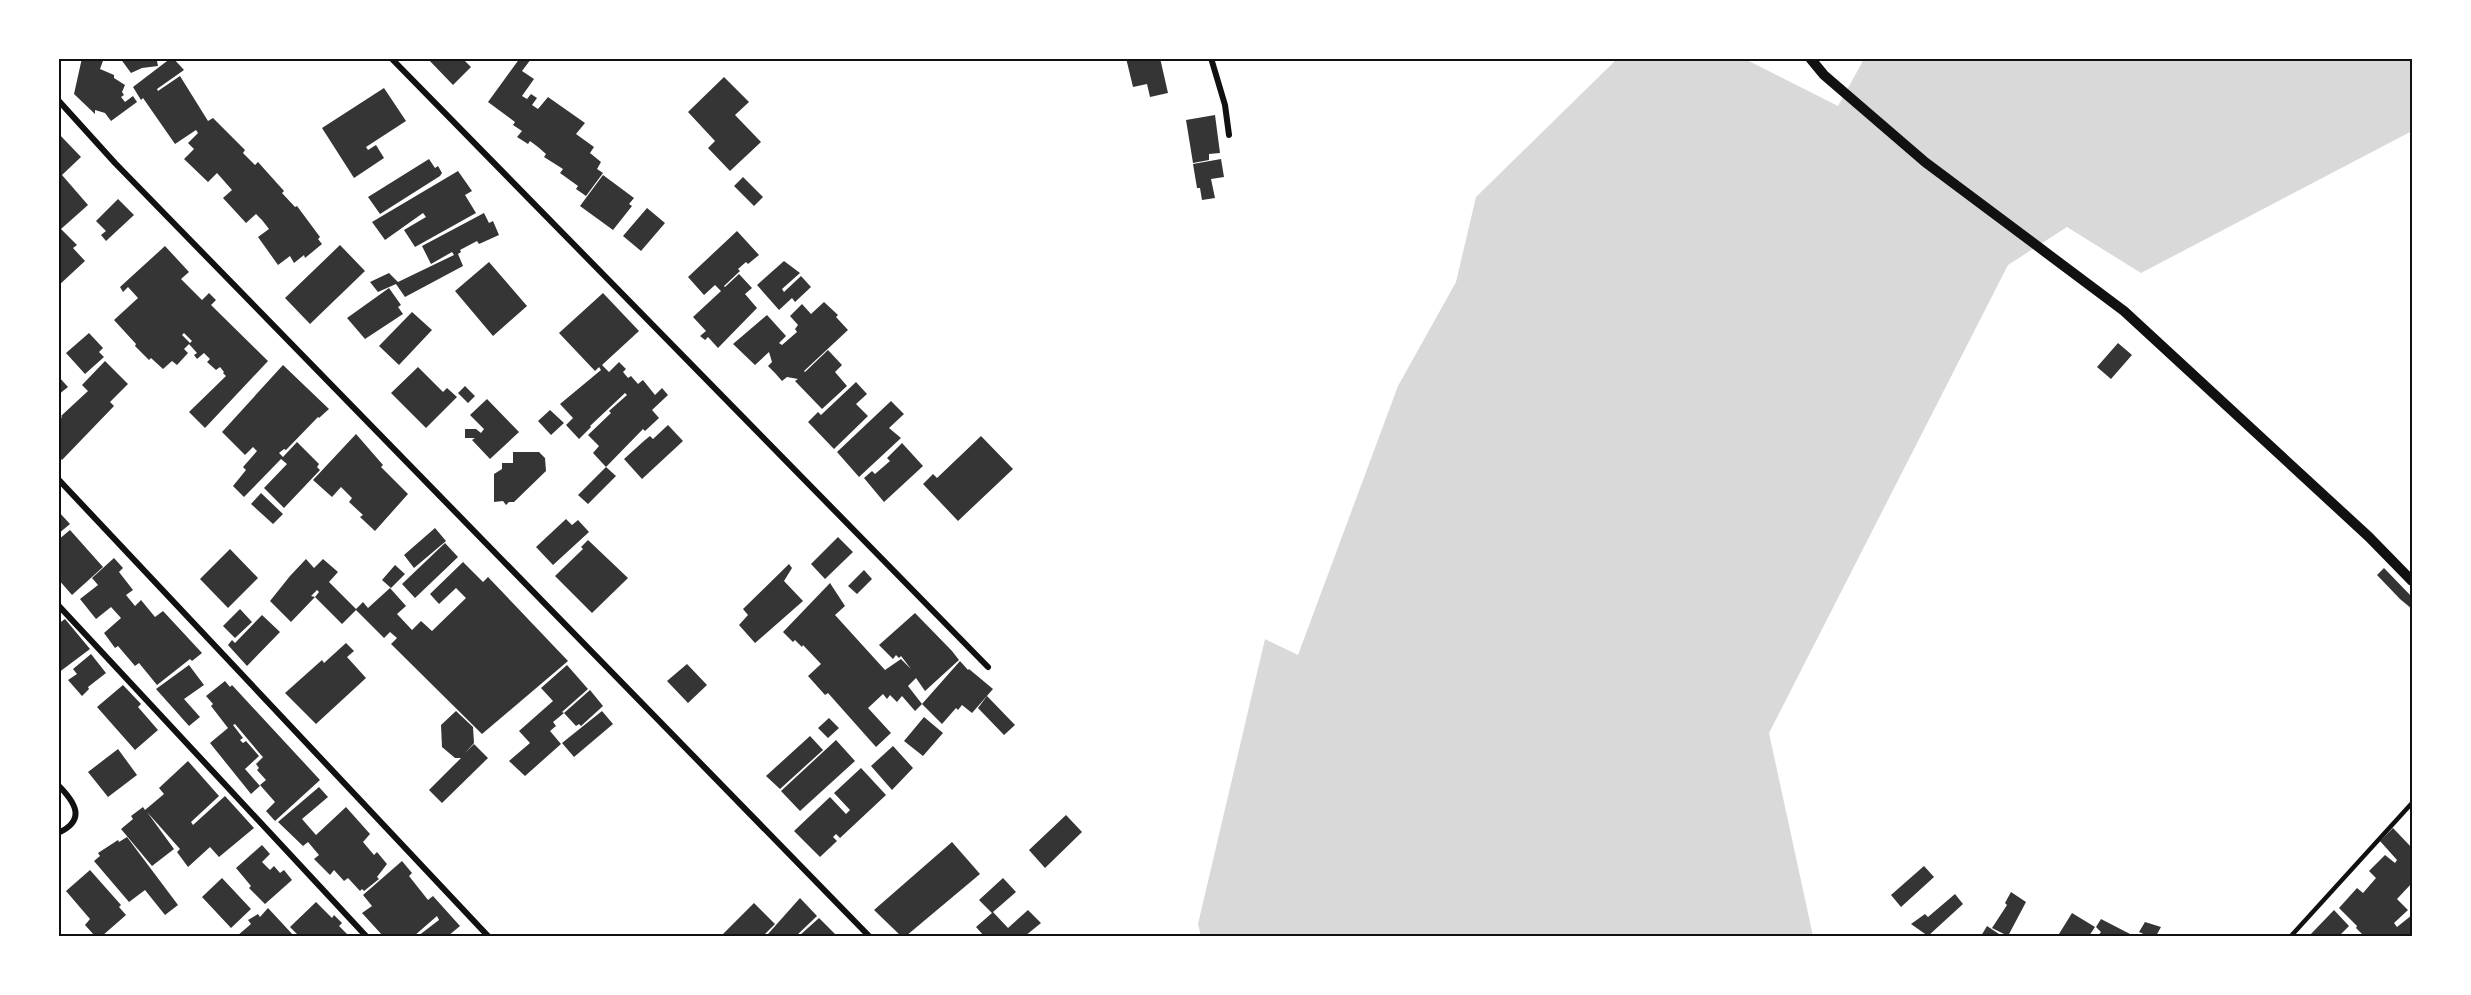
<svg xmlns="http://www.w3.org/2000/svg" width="2471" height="995" viewBox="0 0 2471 995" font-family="'PT Sans Narrow',sans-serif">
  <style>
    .water { fill: #d9d9d9 }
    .building { fill: #353535 }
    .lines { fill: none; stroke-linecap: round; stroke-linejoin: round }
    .service { stroke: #111; stroke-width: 4.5 }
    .minor { stroke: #111; stroke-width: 6 }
    .tertiary { stroke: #111; stroke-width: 10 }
    .neatline { fill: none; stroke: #111; stroke-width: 2 }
  </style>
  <rect width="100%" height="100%" fill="#fff"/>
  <path class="water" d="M1617,59H1745L1838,106L1864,59H2412V131L2141,273L2067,227L2008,265L1769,733L1813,936H1201L1198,924L1265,639L1298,655L1398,386L1456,282L1476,197Z"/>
  <path class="building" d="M82,58H104L100,69L114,75V78L125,85L122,92L124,95L121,97L125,102L133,96L137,102L111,121L105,113L95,110V114L74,94Z
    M120,58H165V59L157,61L158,66L142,68L131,73Z
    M171,58H173L184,70L157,89L158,91L180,76L208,121L213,118L245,150L243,153L255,165L258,162L284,191L282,193L295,207L297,206L320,237L318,239L322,244L305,258L304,255L294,263L290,256L278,265L258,237L269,229L262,220L256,214L246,223L223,198L232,190L217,173L208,182L184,159L194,149L188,143L198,133L196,130L175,144L143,98L141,100L133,87Z
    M427,58H462L471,67L453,85Z
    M520,58L531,59L522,71L534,79L522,96L527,99L531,94L537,98L532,105L538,109L548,97L585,123L576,134L594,147L590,153L601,162L597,169L603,173L586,196L576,189L578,186L560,173L563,169L544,157L546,154L538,147L530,141L528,144L517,137L522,131L513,125L515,122L488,102Z
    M1126,58H1160L1168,93L1150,97L1147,84L1133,87Z
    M724,77L749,102L735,115L761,142L730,171L708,148L715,141L688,112Z
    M384,88L406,121L366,147L368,150L376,145L384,158L354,178L322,128Z
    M1215,115L1220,153L1209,154V160L1193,163L1186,120Z
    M58,133L81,157L62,175L88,205L61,229L77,245L73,248L85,261L58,286Z
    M429,159L435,168L438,166L442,173L440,176L380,214L368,197Z
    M1221,159L1224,177L1211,179L1215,198L1202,200L1200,188H1197L1193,164Z
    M458,171L472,191L465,195L476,213L415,247L404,230L426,217L423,213L385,240L372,222Z
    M603,175L634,198L629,204L632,206L613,230L580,206Z
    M743,177L763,197L754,206L734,186Z
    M118,199L134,215L106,241L101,235L106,231L96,221Z
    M647,208L665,223L641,251L623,236Z
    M484,213L489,223L493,221L499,235L479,244L477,241L460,250L461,252L458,254L463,266L405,297L396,284L378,292L370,282L389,273L398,282L454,255L452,252L431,264L422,246Z
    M737,231L759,255L748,264L746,262L738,269L740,271L724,286L725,287L739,274L752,288L745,294L757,308L718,348L708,337L705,340L700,336L706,331L693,317L721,291L715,285L704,295L688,277Z
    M340,245L365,271L310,324L285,298Z
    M165,246L189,272L181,279L202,300L209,293L216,300L211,305L268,361L205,428L189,412L226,376L223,373L224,372L220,367L216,370L207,362L210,359L204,353L197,359L194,355L197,353L189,344L192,341L184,333L182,335L190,343L184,349L188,353L177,365L172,361L163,369L151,358L149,360L135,346L136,344L114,320L138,298L128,287L123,292L120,287Z
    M784,261L800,273L782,289L784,292L801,276L811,287L795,302L792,298L779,310L757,285Z
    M489,262L527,306L493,336L455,291Z
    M389,288L401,305L398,307L403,314L365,339L347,318Z
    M603,293L639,331L602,365L609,372L619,362L626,369L623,372L628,378L631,376L638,384L643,380L655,395L662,388L668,395L652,410L659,418L645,431L643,429L606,467L593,453L599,446L588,435L611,413L609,411L627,395L625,393L590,426L591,427L579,439L566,425L573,418L560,404L601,370L599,367L595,371L559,333Z
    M824,302L838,315L836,317L848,330L804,371L805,372L828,350L842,365L835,372L847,386L822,409L795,381L798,379L787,377L782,381L775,373L768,366L772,362L769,352L755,365L733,344L767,315L786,336L779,343L782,345L797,332L795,329L798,325L790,316L802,304L811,314Z
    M412,312L432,330L399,365L379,346Z
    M89,333L103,348L99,352L104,357L85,374L66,353Z
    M2118,343L2132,355L2111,379L2097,367Z
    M105,361L128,384L110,402L114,406L62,460L58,456V421L62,417L61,416L88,391L82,385Z
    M283,365L329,409L319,418L318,417L286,450L284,449L279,453L283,457L297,442L319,464L317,467L320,470L284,508L264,488L287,464L281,459L244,497L233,486L246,470L243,467L257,451L253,447L245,455L222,432Z
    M418,367L443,392L447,388L457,397L426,428L391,393Z
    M58,376L68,387L58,395Z
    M856,382L867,394L856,404L868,416L834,449L808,422L818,412L821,415Z
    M465,386L475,396L468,403L458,393Z
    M487,399L519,432L490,459L472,440L475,438H465V429H476L481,433L484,429L470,415Z
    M891,401L904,414L889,428L901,438L859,477L837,452Z
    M550,410L564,423L551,435L538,421Z
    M668,425L683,441L642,479L624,459L645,440L650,436L653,439Z
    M356,434L383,465L381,467L408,494L375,531L360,517L363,515L349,502L352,498L341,487L332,497L313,480Z
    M981,436L1013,469L958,521L923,484L933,474L937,478Z
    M902,443L923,466L884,502L864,478L872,471L875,474L890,461L887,458Z
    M513,452H539L545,458L546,471L514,502H509L506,505L503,501L494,502V474L502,469V463H513Z
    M606,467L616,476L588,504L578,495Z
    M261,493L283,514L273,524L251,504Z
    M58,511L70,524L58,534Z
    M566,519L572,525L578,520L589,532L553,565L536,547Z
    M435,528L446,541L414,568L404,555Z
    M70,530L103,567L72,595L58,579V540Z
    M838,537L853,552L825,579L811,564Z
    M588,540L628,578L592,613L555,576L583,549L581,547Z
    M445,543L458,557L415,598L402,584Z
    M230,549L258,578L228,608L200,579Z
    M114,558L123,568L119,572L133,590L126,595L135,606L141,600L155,617L163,611L202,653L192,661L190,659L157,685L139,663L135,666L118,646L115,648L104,633L121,618L111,607L96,619L80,599L98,585L92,578Z
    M306,559L314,568L323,559L338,572L329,582L356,609L363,602L368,608L390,588L406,606L397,614L412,630L421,621L432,631L466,598L456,588L439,604L430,594L463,562L483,582L488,577L568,661L482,734L391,644L397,638L390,632L384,638L356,610L342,624L315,597L319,592L317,590L311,596L315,597L291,622L270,601L290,576Z
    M789,564L792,568L784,581L803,601L755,643L739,625L748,615L743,609Z
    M395,565L405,574L391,588L382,580Z
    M2384,568L2412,597V609L2400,599L2377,575Z
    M864,570L872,579L857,594L848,586Z
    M830,583L845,606L835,615L885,670L901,659L911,669L901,656L899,658L896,655L893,659L879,645L915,613L952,651L959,660L925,691L916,678L908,686L922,704L960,661L968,670L969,669L993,689L972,713L962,705L958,710L956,708L942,724L922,704L915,711L902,696L897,702L890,695L887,699L883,694L868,708L891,733L876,747L828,693L825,695L808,676L821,664L803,645L802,647L795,640L793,642L783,632Z
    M240,609L252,622L235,638L223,626Z
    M262,615L280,632L247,666L228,645L232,640L235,643Z
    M65,619L90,649L58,673V624Z
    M346,643L354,651L347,657L366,678L316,724L285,693L322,660L324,663Z
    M91,654L106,673L88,687L89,689L82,696L68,680L77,674L73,669Z
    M687,664L707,685L688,703L667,681Z
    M189,665L204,685L184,699L200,717L189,726L156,689Z
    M567,665L588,689L562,712L564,713L590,690L603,706L581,726L579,724L576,726L564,713L553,722L556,726L550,731L561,744L525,776L509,761L530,743L519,731L553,701L541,688Z
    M225,681L230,687L232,685L320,780L275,821L266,811L275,802L260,785L266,780L257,770L259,768L256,764L263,757L261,755L235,724L233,725L243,738L240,740L243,743L246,741L259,756L245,769L260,786L251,794L210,743L228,728L211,706L213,704L206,696Z
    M123,685L141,704L138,707L158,730L135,750L97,707Z
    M987,696L1015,725L1004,735L978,708Z
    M456,711L473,727L474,743L465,753L474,744L488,758L442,803L429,790L461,758H455L442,747L441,725Z
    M602,711L613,724L574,757L562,743Z
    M924,717L943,733L923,756L904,741Z
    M829,718L839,728L828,738L818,728Z
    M810,736L823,750L780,789L766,776Z
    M836,740L855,761L800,811L781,791Z
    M893,746L913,768L892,790L871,766Z
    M118,749L137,775L108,797L88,772Z
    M188,761L219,796L191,822L193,825L225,796L254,828L219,857L210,847L188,867L177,852L180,849L147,812L174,849L152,866L121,829L133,819L131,816L143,807L145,810L164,794L159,788Z
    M861,768L886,795L840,838L836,834L833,837L837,841L820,857L794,831L830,797L846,814L850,810L834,793Z
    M319,787L328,797L302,819L316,835L346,807L370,834L363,842L374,855L377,852L387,864L377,877L379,879L364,891L362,889L360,891L348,878L344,881L334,870L330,875L314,859L319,855L308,842L303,846L278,822Z
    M1066,815L1082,832L1045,868L1029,850Z
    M2393,828L2412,848V883L2397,899L2408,910L2394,923L2397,927L2412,915V936H2364L2356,928L2357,926L2339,908L2357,888L2363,893L2376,878L2369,871L2385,855L2395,863L2397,860L2380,841Z
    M127,837L178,905L165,915L145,890L129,902L94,861L100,856L98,853L118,840L119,842Z
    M952,842L980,874L906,936H901L874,910Z
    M262,845L270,854L262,862L270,870L274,866L280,873L284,870L292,880L265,904L249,888L251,886L236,868Z
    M402,861L412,873L409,876L428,900L433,896L460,926L448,936H418L439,920L437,916L414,936H383L362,913L372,906L363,895Z
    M1924,866L1934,877L1901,907L1891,895Z
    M90,870L121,905L119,907L126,915L102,936H95L85,925L90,919L66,891Z
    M222,878L251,909L231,928L202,897Z
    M1003,878L1016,892L993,912L1008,928L1028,910L1041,923L1025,936H984L976,927L992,913L979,900Z
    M2011,892L2026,902L2008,936L1992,928L2007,905L2005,903Z
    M1955,894L1963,904L1928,936L1911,924L1925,914L1928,917Z
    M800,898L817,916L796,936H771L768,934Z
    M316,902L332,918L334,915L342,923L339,926L347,934L345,936H299L290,927Z
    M754,903L775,924L763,936H721Z
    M268,908L294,936H237L251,924L248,920L258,914L260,917Z
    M2334,910L2349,926L2340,935L2341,936H2309Z
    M2072,913L2095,927L2089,936H2063L2059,934Z
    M819,918L837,936H799Z
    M2101,919L2132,935L2098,936L2101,932L2096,927Z
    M2145,922L2161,927L2156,936H2148L2139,932Z
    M1987,926L1999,934L1997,936H1981Z"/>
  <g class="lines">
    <path class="service" d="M2291,936L2412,803"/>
    <path class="minor" d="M391,58L988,667
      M1211,58L1225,105L1229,135
      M58,100L115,163L869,936
      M58,479L488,936
      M58,605L366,936
      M58,785C75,802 87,820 58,833"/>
    <path class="tertiary" d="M1810,58L1824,75L1925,162L2124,311L2369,537L2412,581"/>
  </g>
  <rect width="2471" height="995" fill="none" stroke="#ffffff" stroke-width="120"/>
  <rect x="60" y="60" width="2351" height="875" class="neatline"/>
</svg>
